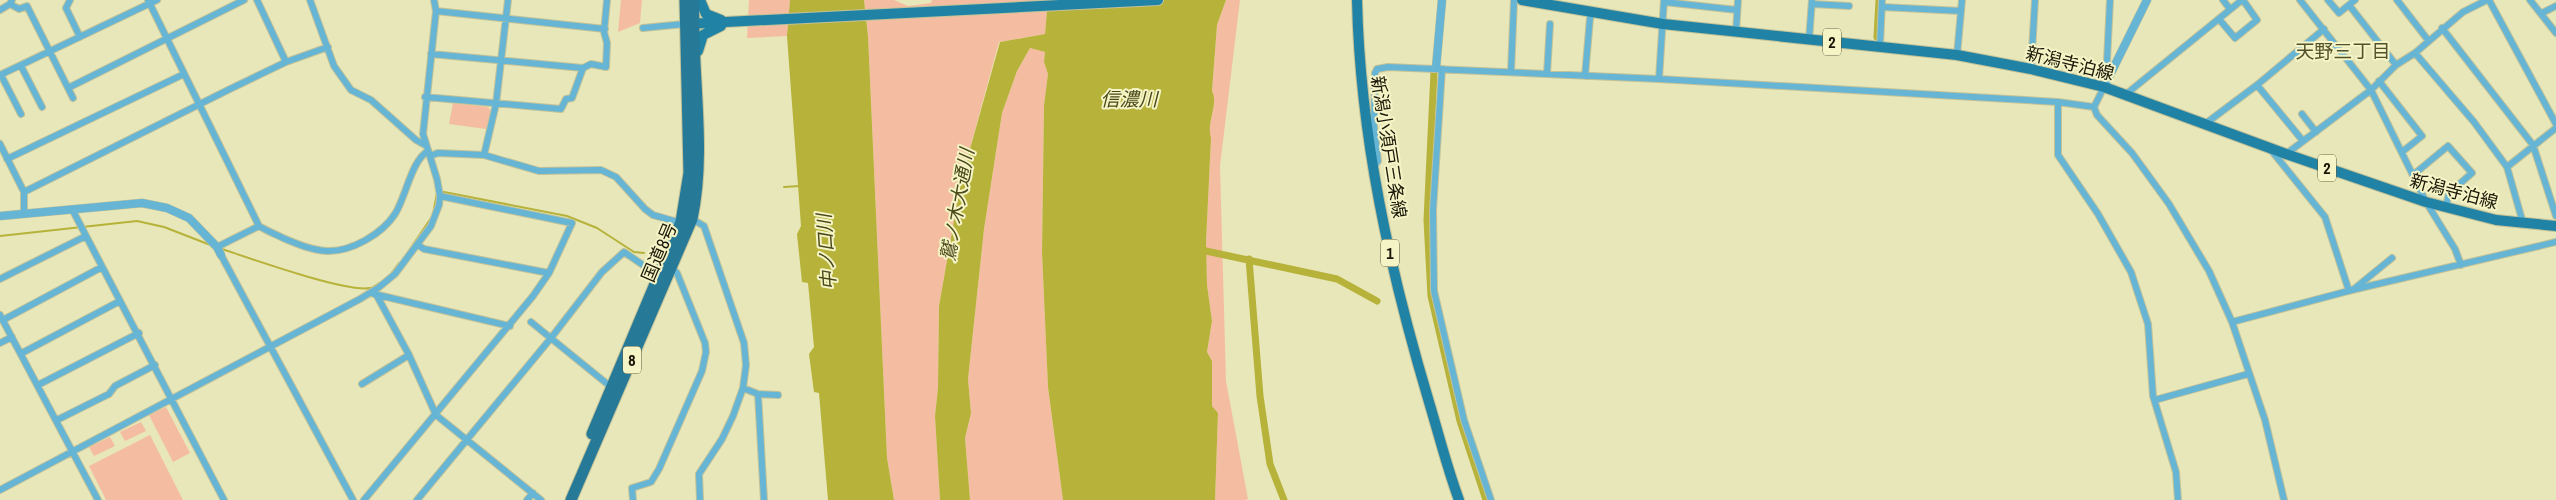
<svg xmlns="http://www.w3.org/2000/svg" width="2556" height="500" viewBox="0 0 2556 500" font-family="'Archivo Narrow','Noto Sans JP',sans-serif">
  <style>
    .green { fill: #f4bda2 }
    .water { fill: #b7b239 }
    .lines { fill: none; stroke-linecap: round; stroke-linejoin: round }
    .stream { stroke: #b7b239; stroke-width: 2 }
    .canal { stroke: #b7b239; stroke-width: 7 }
    .minor-casing { stroke: #c2c299; stroke-width: 8 }
    .tertiary-casing { stroke: #c2c299; stroke-width: 9 }
    .primary-casing { stroke: #c2c299; stroke-width: 12 }
    .trunk-casing { stroke: #c2c299; stroke-width: 13 }
    .minor { stroke: #67b5d5; stroke-width: 6 }
    .tertiary { stroke: #67b5d5; stroke-width: 8 }
    .primary { stroke: #2083a6; stroke-width: 10 }
    .trunk { stroke: #267a98; stroke-width: 11 }
    .labels { text-anchor: middle; dominant-baseline: central; stroke-width: 4; stroke-linejoin: round; paint-order: stroke }
    .shield { fill: #f5f4c6; stroke: #5b5a41; stroke-width: 1 }
    .shield-label { font-size: 16px; font-weight: bold; fill: #191808 }
    .street-label { font-size: 18px; fill: #191808; stroke: #f5f4c6 }
    .neighbourhood-label { font-size: 19px; fill: #525129; stroke: #f5f4c6 }
    .water-label { font-size: 19px; font-style: italic; fill: #4b4919; stroke: #f5f4c6 }
  </style>
  <rect width="100%" height="100%" fill="#e7e7b9"/>
  <path class="green" d="M621,0H642L640,23L618,32Z
    M749,0H790L787,36L747,38Z
    M864,0H894L908,6L931,3L932,0H1048L1045,34L999,42L961,181L939,306L938,388L935,416L940,500H894L887,458L868,36Z
    M1226,0H1240L1220,166L1226,381L1248,499L1245,500H1215L1218,413L1212,407V361L1207,352L1212,321L1207,285L1206,242L1211,138C1206,122 1219,106 1212,92L1217,25Z
    M1030,48L1045,52L1044,62L1048,74L1044,105L1042,252L1048,387L1063,500H970L965,438L971,413L968,379L984,229L1002,113L1017,71Z
    M453,103L488,107L491,111L486,129L449,124Z
    M166,407L190,453L173,462L149,415Z
    M141,422L146,431L125,441L120,432Z
    M150,435L183,500H106L89,466Z
    M110,437L115,446L94,456L89,447Z"/>
  <path class="water" d="M790,0H864L868,36L887,458L894,500H828L819,393L814,392L809,354L814,347L808,283L802,282L797,234L801,226L787,36Z
    M1048,0H1226L1217,25L1212,91C1219,105 1206,122 1211,138L1206,242L1207,285L1212,321L1207,352L1212,361V406L1218,413L1215,500H1063L1048,387L1042,252L1044,105L1048,74L1044,62L1045,52L1030,48L1017,71L1002,113L984,229L968,379L971,413L965,438L970,500H940L935,416L938,388L939,306L961,181L1000,42L1045,34Z"/>
  <g class="lines">
    <path class="stream" d="M784,187L800,186
      M433,214L437,193L444,192L567,216L597,228L634,252L644,253
      M0,236L137,221L164,227L213,246
      M222,249C249,258 347,293 370,288C373,288 377,284 380,283
      M404,258L431,218
      M390,275L399,263"/>
    <path class="canal" d="M1877,37L1879,0
      M1434,72L1427,220L1431,296L1460,421L1486,500
      M1206,251L1337,279L1377,301
      M1249,259L1260,396L1270,464L1284,500"/>
    <defs>
      <path id="minor" d="M70,0L66,8L80,37
        M148,0L259,226C267,231 275,234 283,238C297,244 311,250 327,251C351,252 382,234 395,214C406,197 411,161 428,151
        M257,0L286,62
        M310,0L334,66L351,90L371,100L416,140L425,145
        M2223,0L2230,9
        M2300,0L2371,90L2426,202L2455,249L2461,265
        M2328,0L2339,13L2355,0
        M2397,0L2428,40
        M2489,0L2556,124
        M2530,0L2556,33
        M1664,2L1737,10
        M10,4L19,9L27,6L73,98
        M1812,4L1849,6
        M2349,5L2396,65
        M1882,7L1961,11
        M0,10L10,4L12,0
        M436,11L605,29
        M2542,13L2556,6
        M2219,19L2235,38L2257,20L2243,0
        M643,28L684,24
        M2442,28L2533,145L2556,216
        M1736,32L1738,0
        M1809,40L1812,0
        M1880,46L1882,0
        M2415,53L2474,122L2507,167L2523,223
        M431,54L583,68
        M1957,55L1962,0
        M21,66L42,107
        M1442,69L1433,210L1434,291L1464,420L1491,500
        M2031,69L2035,0
        M1511,72L1514,0
        M1547,74L1550,24
        M0,75L157,0
        M1,75L21,114
        M1585,76L1590,18
        M1659,79L1664,0
        M2106,81L2110,0
        M2379,81L2422,136L2402,152
        M2257,85L2303,141
        M68,88L244,0
        M2125,95L2242,0
        M425,97L561,109L566,99L572,98L583,68L591,64L606,67L607,43L604,32L607,0
        M2058,102V155L2098,214L2131,272L2148,324L2153,396L2176,472L2178,500
        M2094,107L2097,115L2132,153L2169,204L2209,271L2232,322L2265,420L2284,500
        M2094,107L2104,87
        M2302,114L2316,132
        M2205,124L2257,85L2324,29
        M0,144L24,192V213
        M2271,150L2325,217L2349,291
        M2286,154L2371,90L2396,65L2415,53L2463,12L2487,0
        M484,155L496,104L508,0
        M430,156L438,153L484,155L539,171L601,170L616,177L645,209L653,215L674,221L692,219L704,226L744,343L746,365L743,388L733,416L722,439L699,474L700,500
        M7,159L184,74
        M2507,167L2556,128
        M1373,168L1378,161L1374,126L1375,73L1377,69L1388,67L1659,79L2058,102L2094,107
        M2413,175L2448,146L2472,173L2449,193L2446,207
        M24,192L230,89L286,62L328,47
        M72,209L224,500
        M418,245L424,249L549,273
        M217,247L259,226
        M221,255L353,500
        M0,279L86,236
        M2354,289L2392,258
        M374,294L510,326
        M376,294L409,355L436,415L541,500
        M0,315L98,500
        M3,320L102,267
        M531,322L611,387
        M2232,322L2352,290L2556,242
        M0,343L12,337
        M22,353L120,301
        M362,384L409,355
        M38,385L139,333
        M743,388L758,394L778,395
        M758,394L764,500
        M2155,400L2248,374
        M57,420L109,394L115,386L155,365
        M0,490L360,299L378,288L395,274L431,226L439,205L440,196L437,179L423,134L436,11L434,0
        M364,500L533,296L549,273L572,223L440,196
        M417,500L551,338L602,272L624,252L659,276
        M527,500L533,493
        M633,500L632,488L651,482L659,469L702,371L706,352L705,343L677,273L672,268"/>
      <path id="tertiary" d="M1436,68L1442,0
        M2104,87L2147,0
        M0,216L142,203L167,208L189,218L217,247L221,255"/>
      <path id="primary" d="M700,0L706,14L721,20
        M1357,0C1360,137 1390,271 1429,402C1439,435 1447,468 1459,500
        M1522,0L1663,24L1957,55L2031,69L2104,87L2286,154L2426,202L2496,220L2556,226
        M687,24L1158,0
        M698,51L703,35L721,26"/>
      <path id="trunk" d="M592,434L681,222L689,173L685,0
        M571,500L692,219C707,148 691,73 694,0"/>
    </defs>
    <use href="#minor" class="minor-casing"/>
    <use href="#tertiary" class="tertiary-casing"/>
    <use href="#primary" class="primary-casing"/>
    <use href="#trunk" class="trunk-casing"/>
    <use href="#minor" class="minor"/>
    <use href="#tertiary" class="tertiary"/>
    <use href="#primary" class="primary"/>
    <use href="#trunk" class="trunk"/>
  </g>
  <g class="labels">
    <g class="shield">
      <rect x="1823" y="28.5" width="18" height="27" rx="4"/>
      <rect x="2318" y="154.5" width="18" height="27" rx="4"/>
      <rect x="1381" y="239.5" width="18" height="27" rx="4"/>
      <rect x="623" y="346.5" width="18" height="27" rx="4"/>
    </g>
    <g class="shield-label">
      <text x="1832" y="42">2</text>
      <text x="2327" y="168">2</text>
      <text x="1390" y="253">1</text>
      <text x="632" y="360">8</text>
    </g>
    <g class="street-label">
      <text transform="translate(2070 63) rotate(14)">新潟寺泊線</text>
      <text transform="translate(1389 147) rotate(81)">新潟小須戸三条線</text>
      <text transform="translate(2454 191) rotate(15)">新潟寺泊線</text>
      <text transform="translate(659 252) rotate(-67)">国道8号</text>
    </g>
    <g class="neighbourhood-label">
      <text x="2343" y="51">天野三丁目</text>
    </g>
    <g class="water-label">
      <text x="1129" y="99">信濃川</text>
      <text transform="translate(957 205) rotate(-80)">鷲ノ木大通川</text>
      <text transform="translate(826 252) rotate(-94)">中ノ口川</text>
    </g>
  </g>
</svg>
